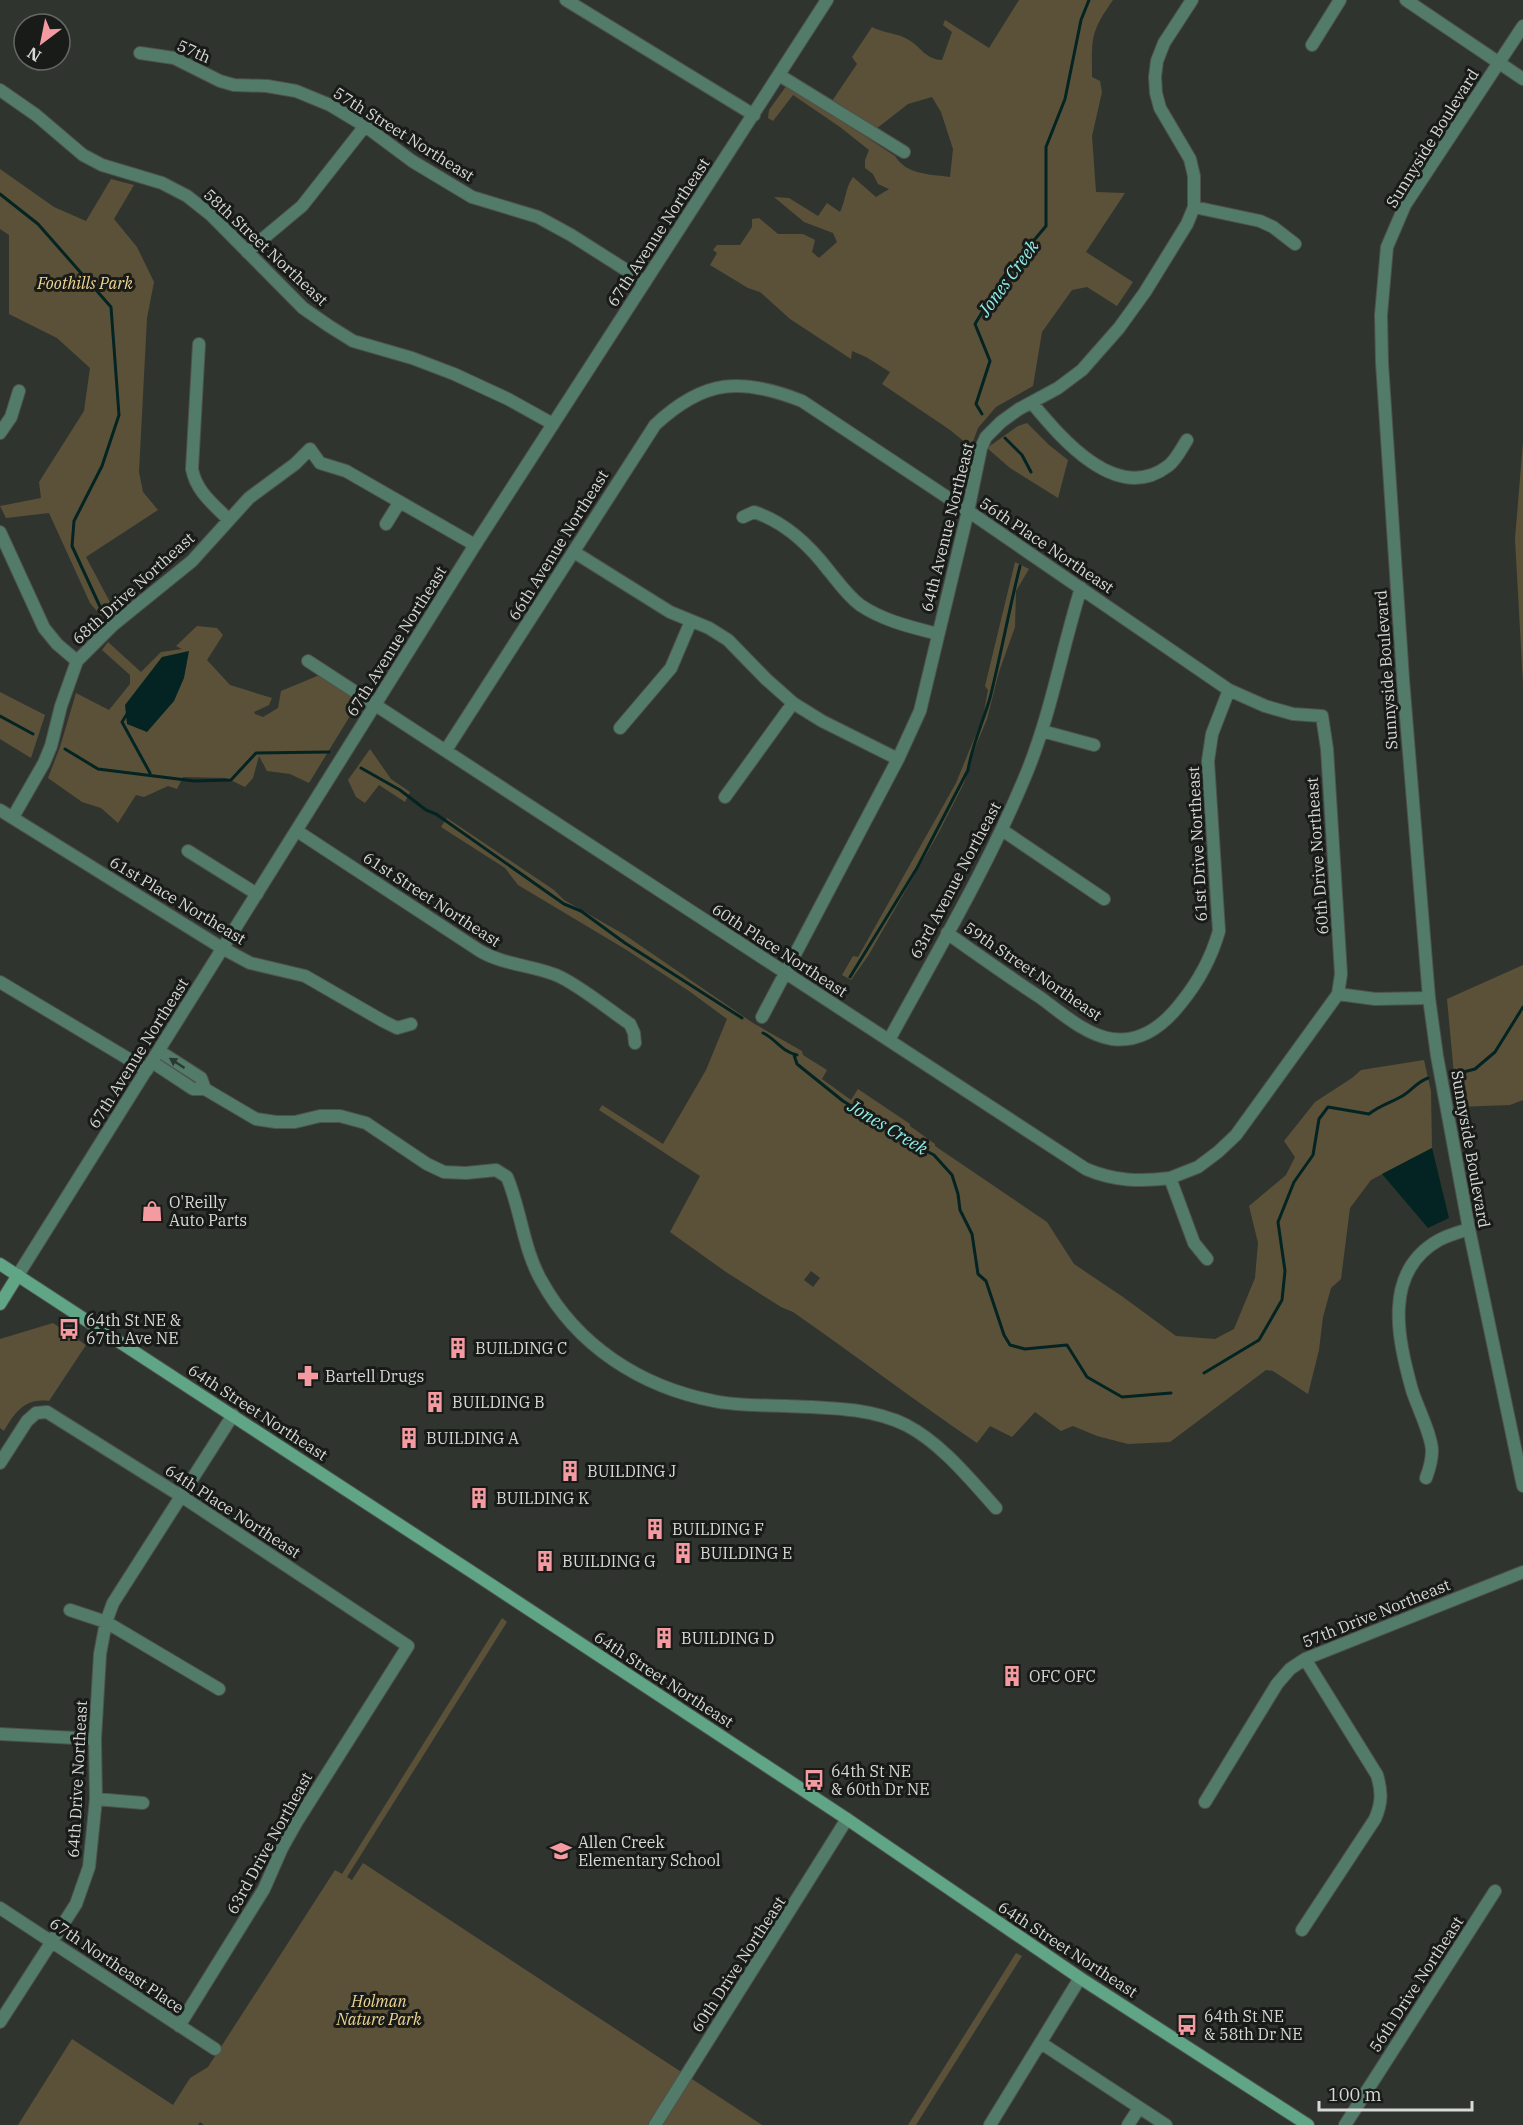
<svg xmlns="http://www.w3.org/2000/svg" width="1523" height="2125" viewBox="0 0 1523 2125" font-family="'IBM Plex Serif',serif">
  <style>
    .green { fill: #5b5138; fill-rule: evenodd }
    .water { fill: #032422 }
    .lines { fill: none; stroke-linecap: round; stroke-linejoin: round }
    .stream { stroke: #032422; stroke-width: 3 }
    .minor-casing { stroke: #4e524d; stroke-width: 14 }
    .tertiary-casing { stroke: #4e524d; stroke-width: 14 }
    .secondary-casing { stroke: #4e524d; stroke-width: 14 }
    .minor { stroke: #527c69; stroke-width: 12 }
    .tertiary { stroke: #527c69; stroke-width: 12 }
    .secondary { stroke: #61a587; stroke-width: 12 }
    .oneway { fill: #2a3831 }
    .labels { text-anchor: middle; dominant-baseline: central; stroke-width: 6; stroke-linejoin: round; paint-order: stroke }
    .street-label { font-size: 16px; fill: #d6d9d5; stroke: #191b19 }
    .park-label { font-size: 16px; font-style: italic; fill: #f0d691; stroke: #191b19 }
    .poi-label { font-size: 16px; fill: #d6d9d5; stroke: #191b19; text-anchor: start }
    .water-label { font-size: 18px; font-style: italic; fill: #8eefe7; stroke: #191b19 }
  </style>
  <rect width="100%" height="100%" fill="#30342f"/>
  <path class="green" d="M1019,0H1113C1090,33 1092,37 1092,77L1100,81L1102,92L1092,136L1096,192L1125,193L1086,252L1133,282L1117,306L1087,287L1072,290L1042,332L1033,386L996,407L978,428L971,447L950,430L882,384L890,372L866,357L852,351L851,359L790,319L760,292L748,288L710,265L717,253L713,250L717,245H740L752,227V219L759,218L778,234H803L815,240L812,252L819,258L837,242L833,233L804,222L774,197L789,198L818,216L827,203L840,212C846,200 845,188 853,177L876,197L889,189L878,184L873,174L865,168V160L869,150L840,127L793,95L773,121L768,118L769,110L787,85L895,156C907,175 929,174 950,177L953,149L941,112L932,97L908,104L876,129L832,101L857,64L852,57L872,27C883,33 898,33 909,40C922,48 925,59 942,60L952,32L943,25L945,20L989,48Z
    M0,169L54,207L86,221L111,179L134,185L114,219L137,247L154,282L147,318L139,472L143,492L158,510L86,557L112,606L101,616L90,603L49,513L6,518L0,506L41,498L39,482L84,411L90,368L57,338L9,314V235L0,229Z
    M1027,423L1049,445L1068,460L1058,498L1010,468L987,448L1018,426Z
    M1523,442V684L1515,539Z
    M1015,562L1029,569L1016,591L1015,627L999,672L987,719L972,755L970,766L964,783L938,834L868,956L851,980L842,975L853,956L858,957L956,783L983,717L988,690L985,686Z
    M197,626L217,628L223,635L207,660L230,685L272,698L269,705L254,712L255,714L263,717L278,708L281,691L322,674L364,693L309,783L290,774L267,771L259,756L253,778L245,787L226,778L183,777L177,789L168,786L144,797L136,795L118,823L101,808L82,802L48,778L60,747L76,693L109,710L130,684V675L102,650L108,642L141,672L161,652L182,649L176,646Z
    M0,692L45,715L31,758L0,739Z
    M370,749L391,779L410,792L405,802L379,785L365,803L356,797L348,780Z
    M447,818L554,890L564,900L625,935L753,1023L802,1051L803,1055L827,1070L822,1079L851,1100L858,1089L910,1124V1126L935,1144V1146L1047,1222L1074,1264L1123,1297L1176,1336L1215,1339L1234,1329L1255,1278L1258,1243L1249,1206L1286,1175L1295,1157L1284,1141L1315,1102L1352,1078L1361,1070L1424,1060L1431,1091L1432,1148L1371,1180L1350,1208L1341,1279L1331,1288L1323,1317L1319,1350L1308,1394L1273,1371L1266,1370L1170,1442L1128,1444L1097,1436L1073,1426L1061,1431L1035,1412L1012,1437L990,1426L977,1443C915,1401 855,1355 793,1312L781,1307L726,1272L670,1232L700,1176L599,1110L602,1105L663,1144L706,1070L727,1019L689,991L625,949L518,885L505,868L441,827ZM811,1271L820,1278L813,1287L804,1280Z
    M1523,965V1100L1510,1105L1457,1107L1447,999Z
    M53,1323L86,1345L49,1401C25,1398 15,1412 4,1431L0,1428V1339Z
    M502,1618L507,1622L347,1877L352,1880L363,1863L762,2125H204L200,2122L198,2125H18L72,2039L173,2105L190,2078L208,2067L335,1870L342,1874Z
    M1016,1953L1022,1956L916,2125H908Z"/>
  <path class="water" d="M189,651L184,678L174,701L147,732L127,724L125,705L162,657Z
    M1432,1148L1449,1218L1428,1228L1382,1174Z"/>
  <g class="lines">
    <path class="stream" d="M0,194L38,224L111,307L119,415L102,466L74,521L72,546L102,611
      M982,414L976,404L990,361L975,324L1004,276L1046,226V147L1065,99L1081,20L1089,0
      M1005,438L1022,455L1031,472
      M127,714L122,722L150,773
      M0,716L33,734
      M65,749L98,769L194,781L231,780L256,753L329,752
      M361,768L400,790L426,810L436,814L564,904L581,911L625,943L742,1018
      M850,977L917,868L968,770C972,745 983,722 990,698C1001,654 1009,610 1020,566
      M763,1033C776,1039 781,1051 797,1055
      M794,1055L797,1064L843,1101L890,1130L901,1133L913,1144L934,1155L952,1175L958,1194L960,1210L972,1234L978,1274L986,1281L1004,1335L1010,1345L1025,1349L1067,1345L1087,1377L1122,1397L1171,1393
      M1452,1075L1475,1069L1495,1052L1523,1007
      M1204,1373L1259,1340L1282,1300L1285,1271L1278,1222L1294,1182L1313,1155L1319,1119L1328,1107L1369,1114C1380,1105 1393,1102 1404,1095C1413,1089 1417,1082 1428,1078"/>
    <defs>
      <path id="minor" d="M566,0L754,115
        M1406,0L1523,79
        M1312,45L1340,0
        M140,53L174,58L220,81L234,85L267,86L296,91L330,105L365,126L412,161L472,197L538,217L571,235L645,282
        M779,75L904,152
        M0,90L36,115L83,155L102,165L162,183L187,196L211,215L303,308L329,326L353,341L412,358L454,374L508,399L553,424
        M1194,207L1260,221L1273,227L1295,244
        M247,252L302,206L365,126
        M199,344L192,469C196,491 213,504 228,519
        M1032,403C1061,438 1117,505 1168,466C1176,460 1181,449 1187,440
        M0,433L11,417L19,391
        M743,517L754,512C785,522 810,546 829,571C839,583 848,596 860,605C884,621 911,627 938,634
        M386,524L399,503
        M0,532L44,628L57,644L77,661
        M574,552L670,612L709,628L728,640L766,679L793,703L822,721L898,759
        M308,661L1086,1169C1114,1181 1140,1182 1170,1178L1194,1243L1207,1259
        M620,728L671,668L691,621
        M1042,731L1094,745
        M446,750L655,425C704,379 741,377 802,401L968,511L1229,690L1265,706L1293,714L1322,716L1327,749L1341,974L1338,994L1236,1135L1218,1152L1198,1167L1170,1178
        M725,797L793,703
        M0,810L222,948L250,963L305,976L383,1021L397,1028L411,1024
        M13,817L44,763L51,746L61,706L77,661L113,625L192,561L249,498L295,464L310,449L320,463L346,471L475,545
        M1002,830L1104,899
        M297,831L480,951C504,965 531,965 556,975C578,984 609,1010 630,1024L634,1033L635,1043
        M188,851L257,894
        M947,933C978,955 1009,977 1041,998C1061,1013 1086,1035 1112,1039C1142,1043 1164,1025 1181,1003C1199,981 1211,959 1219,931L1208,761L1212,734L1229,690
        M0,982L147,1070
        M1338,994L1375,999L1429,998
        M762,1017L898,759L920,711L968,511L981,448L986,437L1001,422L1019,409L1058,388L1082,370L1119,328L1145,292L1187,224L1194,207V176L1190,159L1160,108L1156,93L1155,77L1157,61L1164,43L1192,0
        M889,1040C937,952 989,865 1027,772C1051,713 1062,649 1081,588
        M152,1062L193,1089H205L201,1078L159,1051
        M205,1089L256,1119L276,1122H295L320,1116H340L366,1123L427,1164L444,1172L466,1173L496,1170L507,1177C521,1210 523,1248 541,1280C577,1346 641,1387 714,1401C737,1406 762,1405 786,1406C827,1408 869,1407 906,1425C941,1443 970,1479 996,1508
        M0,1463L27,1421L36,1413L47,1412L181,1496L408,1646L296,1823L282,1848L264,1889L179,2026
        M1426,1478C1429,1470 1432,1461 1432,1451C1432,1436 1417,1406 1412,1390C1398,1339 1382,1272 1439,1240C1448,1235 1459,1232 1469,1229
        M70,1610L106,1622L219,1689
        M0,1734L95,1739
        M96,1799L143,1803
        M1205,1802L1277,1684L1290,1669L1305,1659L1523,1572
        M0,1908L215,2049
        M1302,1930L1375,1819C1382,1803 1382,1792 1377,1775L1305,1659
        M0,2022L76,1904L89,1867L96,1799L95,1739L100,1654L106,1622L113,1603L233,1415
        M1041,2043L1166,2125
        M655,2125L847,1819
        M990,2125L1080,1978
        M1128,2125L1139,2108
        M1345,2125L1495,1891"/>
      <path id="tertiary" d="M1523,26L1405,205L1387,247L1381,315L1382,363L1403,679L1429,998L1437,1056L1469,1229L1523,1486
        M18,1275L475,545L827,0"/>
      <path id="secondary" d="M0,1264L475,1574L847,1819L1080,1978L1308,2125
        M0,1304L18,1275"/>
    </defs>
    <use href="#minor" class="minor-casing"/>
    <use href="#tertiary" class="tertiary-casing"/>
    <use href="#secondary" class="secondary-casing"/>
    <use href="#minor" class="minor"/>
    <use href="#tertiary" class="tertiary"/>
    <use href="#secondary" class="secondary"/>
  </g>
  <defs><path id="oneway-solid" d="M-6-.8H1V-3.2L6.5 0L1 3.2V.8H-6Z" transform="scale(1.5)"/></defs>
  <use class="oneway" href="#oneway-solid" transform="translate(177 1063) rotate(-147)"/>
  <defs>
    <symbol id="shop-bare" viewBox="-9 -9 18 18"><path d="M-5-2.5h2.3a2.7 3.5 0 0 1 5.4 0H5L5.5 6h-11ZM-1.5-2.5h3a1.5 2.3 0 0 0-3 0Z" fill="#f49aa1" stroke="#191b19" stroke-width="2.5" paint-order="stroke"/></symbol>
    <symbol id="bus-bare" viewBox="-9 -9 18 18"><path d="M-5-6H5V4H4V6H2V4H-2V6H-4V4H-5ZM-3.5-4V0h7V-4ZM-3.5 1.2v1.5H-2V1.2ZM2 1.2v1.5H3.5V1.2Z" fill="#f49aa1" stroke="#191b19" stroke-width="2.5" paint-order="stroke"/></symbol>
    <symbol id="building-bare" viewBox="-9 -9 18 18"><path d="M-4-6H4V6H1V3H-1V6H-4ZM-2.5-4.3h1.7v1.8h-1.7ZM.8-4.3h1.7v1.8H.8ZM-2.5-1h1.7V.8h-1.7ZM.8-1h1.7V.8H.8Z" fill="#f49aa1" stroke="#191b19" stroke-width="2.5" paint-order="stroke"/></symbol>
    <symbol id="pharmacy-bare" viewBox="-9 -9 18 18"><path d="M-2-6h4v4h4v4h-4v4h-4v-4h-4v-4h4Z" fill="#f49aa1" stroke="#191b19" stroke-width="2.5" paint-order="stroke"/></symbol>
    <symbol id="school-bare" viewBox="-9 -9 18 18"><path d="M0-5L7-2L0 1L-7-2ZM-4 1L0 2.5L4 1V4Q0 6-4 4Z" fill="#f49aa1" stroke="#191b19" stroke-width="2.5" paint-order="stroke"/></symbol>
  </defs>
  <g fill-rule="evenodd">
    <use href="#shop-bare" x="137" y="1196" width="30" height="30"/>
    <use href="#bus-bare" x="54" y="1314" width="30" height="30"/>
    <use href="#building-bare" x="443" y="1333" width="30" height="30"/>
    <use href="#pharmacy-bare" x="293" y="1361" width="30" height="30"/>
    <use href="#building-bare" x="420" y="1387" width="30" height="30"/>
    <use href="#building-bare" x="394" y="1423" width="30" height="30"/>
    <use href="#building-bare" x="555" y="1456" width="30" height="30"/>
    <use href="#building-bare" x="464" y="1483" width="30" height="30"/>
    <use href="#building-bare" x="640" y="1514" width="30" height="30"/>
    <use href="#building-bare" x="668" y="1538" width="30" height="30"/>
    <use href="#building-bare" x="530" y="1546" width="30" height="30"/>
    <use href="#building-bare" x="649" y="1623" width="30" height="30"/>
    <use href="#building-bare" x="997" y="1661" width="30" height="30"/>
    <use href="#bus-bare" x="799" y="1765" width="30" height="30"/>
    <use href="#school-bare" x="546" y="1836" width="30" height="30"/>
    <use href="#bus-bare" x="1172" y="2010" width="30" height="30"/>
  </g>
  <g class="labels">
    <g class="street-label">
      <text transform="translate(194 51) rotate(24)">57th</text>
      <text transform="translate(404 134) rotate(32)">57th Street Northeast</text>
      <text transform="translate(1432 138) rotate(-58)">Sunnyside Boulevard</text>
      <text transform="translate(658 232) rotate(-57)">67th Avenue Northeast</text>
      <text transform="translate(266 247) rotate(43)">58th Street Northeast</text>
      <text transform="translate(947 527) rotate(-76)">64th Avenue Northeast</text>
      <text transform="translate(558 545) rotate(-58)">66th Avenue Northeast</text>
      <text transform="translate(1047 545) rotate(34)">56th Place Northeast</text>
      <text transform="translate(133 588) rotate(-42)">68th Drive Northeast</text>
      <text transform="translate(396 641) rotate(-58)">67th Avenue Northeast</text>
      <text transform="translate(1386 670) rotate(-94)">Sunnyside Boulevard</text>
      <text transform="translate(1197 844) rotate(-93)">61st Drive Northeast</text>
      <text transform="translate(1317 856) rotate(-94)">60th Drive Northeast</text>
      <text transform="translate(955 880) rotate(-62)">63rd Avenue Northeast</text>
      <text transform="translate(432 899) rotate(33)">61st Street Northeast</text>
      <text transform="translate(178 900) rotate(31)">61st Place Northeast</text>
      <text transform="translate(780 950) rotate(33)">60th Place Northeast</text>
      <text transform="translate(1033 971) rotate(34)">59th Street Northeast</text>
      <text transform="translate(138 1053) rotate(-58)">67th Avenue Northeast</text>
      <text transform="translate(1471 1149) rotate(80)">Sunnyside Boulevard</text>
      <text transform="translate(258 1412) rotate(33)">64th Street Northeast</text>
      <text transform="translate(233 1511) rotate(33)">64th Place Northeast</text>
      <text transform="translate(1376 1613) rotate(-22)">57th Drive Northeast</text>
      <text transform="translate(664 1679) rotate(33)">64th Street Northeast</text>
      <text transform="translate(77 1779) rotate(-87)">64th Drive Northeast</text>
      <text transform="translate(269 1843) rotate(-61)">63rd Drive Northeast</text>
      <text transform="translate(1068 1949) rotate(33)">64th Street Northeast</text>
      <text transform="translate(738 1964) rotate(-57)">60th Drive Northeast</text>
      <text transform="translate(117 1965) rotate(34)">67th Northeast Place</text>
      <text transform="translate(1416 1984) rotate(-57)">56th Drive Northeast</text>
    </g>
    <g class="park-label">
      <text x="85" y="283">Foothills Park</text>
      <text x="379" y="2001">Holman<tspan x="379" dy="18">Nature Park</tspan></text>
    </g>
    <g class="poi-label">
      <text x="169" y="1202">O'Reilly<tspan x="169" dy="18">Auto Parts</tspan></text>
      <text x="86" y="1320">64th St NE &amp;<tspan x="86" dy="18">67th Ave NE</tspan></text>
      <text x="475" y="1348">BUILDING C</text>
      <text x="325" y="1376">Bartell Drugs</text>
      <text x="452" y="1402">BUILDING B</text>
      <text x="426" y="1438">BUILDING A</text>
      <text x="587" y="1471">BUILDING J</text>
      <text x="496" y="1498">BUILDING K</text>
      <text x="672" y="1529">BUILDING F</text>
      <text x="700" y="1553">BUILDING E</text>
      <text x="562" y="1561">BUILDING G</text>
      <text x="681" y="1638">BUILDING D</text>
      <text x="1029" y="1676">OFC OFC</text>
      <text x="831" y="1771">64th St NE<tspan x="831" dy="18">&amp; 60th Dr NE</tspan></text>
      <text x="578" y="1842">Allen Creek<tspan x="578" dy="18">Elementary School</tspan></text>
      <text x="1204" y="2016">64th St NE<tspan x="1204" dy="18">&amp; 58th Dr NE</tspan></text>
    </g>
    <g class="water-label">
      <text transform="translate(1008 278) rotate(-54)">Jones Creek</text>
      <text transform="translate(888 1127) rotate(31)">Jones Creek</text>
    </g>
  </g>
  <g transform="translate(42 42) rotate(212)"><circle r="28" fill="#191b19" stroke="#656764" stroke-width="1.5"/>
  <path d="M0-4.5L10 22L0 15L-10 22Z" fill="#f49aa1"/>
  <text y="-9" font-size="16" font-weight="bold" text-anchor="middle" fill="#d6d9d5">N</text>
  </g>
  <path d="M1319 2101v9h153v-9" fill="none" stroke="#d6d9d5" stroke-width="3"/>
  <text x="1328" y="2101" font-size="18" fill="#d6d9d5" stroke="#191b19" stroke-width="4.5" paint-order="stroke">100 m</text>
</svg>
